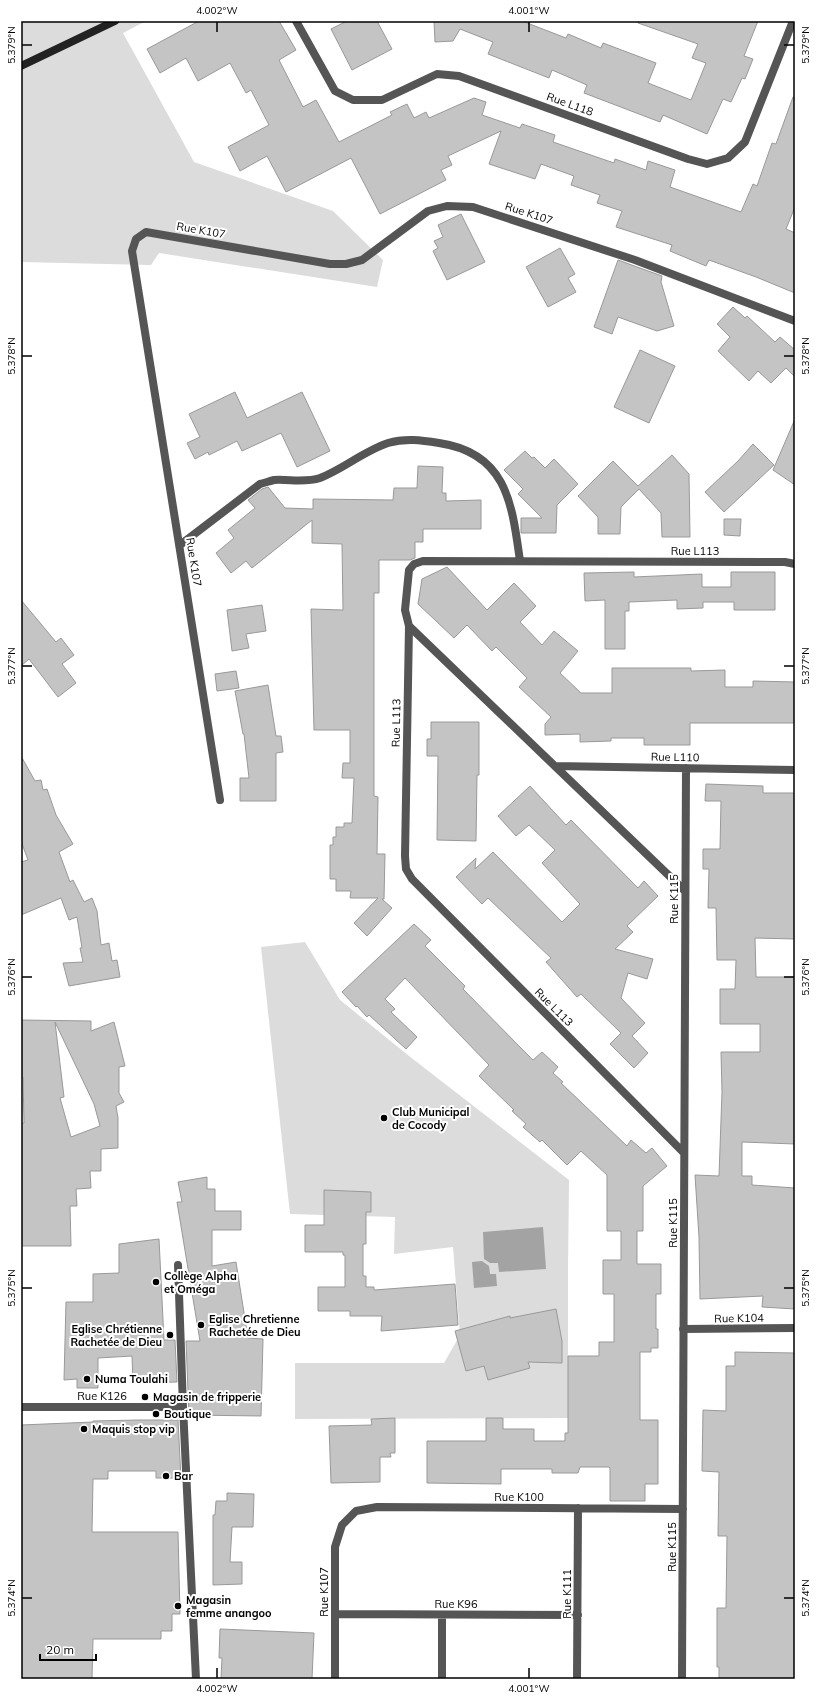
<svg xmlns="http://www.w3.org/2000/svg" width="816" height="1700" viewBox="0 0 816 1700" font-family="Mulish,sans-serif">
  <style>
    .green { fill: #dcdcdc }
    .water { fill: #a3a3a3 }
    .building { fill: #c4c4c4; stroke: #999; fill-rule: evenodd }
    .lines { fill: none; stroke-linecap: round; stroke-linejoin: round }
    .minor { stroke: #555; stroke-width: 8 }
    .secondary { stroke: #222; stroke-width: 8 }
    .ticks { fill: none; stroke: #000; stroke-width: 1.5 }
    .poi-dot { fill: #000; stroke: #fff; stroke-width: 1.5 }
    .labels { text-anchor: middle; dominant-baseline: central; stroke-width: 4; stroke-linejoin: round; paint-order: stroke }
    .street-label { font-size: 11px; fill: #000; stroke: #fff }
    .poi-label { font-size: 11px; font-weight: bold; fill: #000; stroke: #fff; text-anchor: start }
    .neatline { fill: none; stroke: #000; stroke-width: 1.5 }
    .ticks-label { font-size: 10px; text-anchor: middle; fill: #000 }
  </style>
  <rect width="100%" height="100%" fill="#fff"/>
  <path class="green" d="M21,21H146L123,33L194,162L333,211L383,260L377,287L159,253L151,265L21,262Z
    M305,942L340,1000L409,1056L569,1180L568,1269V1418L295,1419V1363H444L460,1335L453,1247L394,1254L395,1217L290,1214L261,947Z"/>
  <path class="water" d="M543,1227L546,1269L499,1272L498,1263H490L484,1259L483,1232Z
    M482,1261L489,1266L490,1274H496L497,1286L474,1288L472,1262Z"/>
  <path class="building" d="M199,21H279L296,50L279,60L303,107L316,100L339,142L392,115L390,112L407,104L414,118L426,112L429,118L474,98L486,102L482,115L520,128L522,124L555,135L553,142L614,163L615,159L646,170L648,161L675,170L670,187L741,212L753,184L757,186L772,143L776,144L793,97H795V207L786,229L795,233V293L756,277L709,260L706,266L670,251L672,245L616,227L622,211L597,203L600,195L571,185L574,176L541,164L535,179L489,164L501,131L448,156L452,165L441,170L446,180L380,214L351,158L286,192L267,156L240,171L228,147L269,125L251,90L246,93L230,63L198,81L186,58L160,73L147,49Z
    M347,21H377L392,49L352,70L331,29Z
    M434,21H522L566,38L568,34L601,48L603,43L656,63L648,83L691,100L706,63L692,58L698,44L638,23V21H758L744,56L753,59L745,79L742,78L731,102L723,99L707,134L663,115L660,122L584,93L587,85L552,70L549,78L488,54L493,42L460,29L453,41L435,42Z
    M461,214L485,262L447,280L433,251L438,248L434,241L443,237L438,225Z
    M560,248L575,274L568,278L576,292L548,307L526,267Z
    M618,260L662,276L661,282L674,326L657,331L618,317L612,334L594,327Z
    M733,307L745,318L747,316L775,342L780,337L795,350V377L786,368L771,383L758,371L749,381L718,351L730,337L717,324Z
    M640,350L675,366L649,423L614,407Z
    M235,392L247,418L302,392L330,451L297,467L281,433L242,451L237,441L209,455L208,452L195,459L187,443L200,437L189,414Z
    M795,419V485L773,470Z
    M753,444L774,465L724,512L705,492L738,461Z
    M525,451L532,458L534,457L545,468L554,459L578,484L557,505L556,533H521V518H542L518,494L523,489L504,470Z
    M672,455L689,474L690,537H662L661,513L639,489L621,507L620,534H598V517L578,496L613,461L638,486Z
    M418,466L443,467L442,493H446V501L481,500V529H423V542H415V558L410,560H379V593H374V796L378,797L377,854H385L384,899H382L392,908L367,936L354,923L378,898H350L351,891H336V879H330V845H333V837H336V827H344V823H352L354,778H342L343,763H350V730H314L311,609L343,610L342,544L312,543V520L252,568L246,561L231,573L216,553L234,538L228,530L255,508L248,500L262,489L268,487L285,508L313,509V499L393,500L394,488H417Z
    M724,519H741L740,536L724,535Z
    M447,567L487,610L514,583L536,606L520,622L542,645L554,631L578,651L560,673L581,693H612V668H691V671L725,670V687H753V681L795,682V723H690V745H644V738H611V741L580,742V734L545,735V724L551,717L519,687L527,678L496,647L492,651L467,625L454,638L418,604L422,579Z
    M634,572V577L702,574V587H731V572H775V610H734V602H703V608L677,609V600L629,602V611H625V649H605V600L585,601L584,573Z
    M21,600L56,642L61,638L74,655L62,664L76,683L58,697L29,659L21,666Z
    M262,605L266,631L246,634L249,648L232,651L227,610Z
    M236,671L239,688L217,691L215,674Z
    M268,685L276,736H281L283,752L276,753V801H240V778H249L244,734H243L235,691Z
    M431,722H479V775H477L476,841L437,840L438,756H427V739H431Z
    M21,756L35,781L41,780L43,790L47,789L56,815L73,844L59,852L70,882L73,880L84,902L92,898L97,911L101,945L109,943L112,961L117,960L120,977L69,986L63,963L83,962L80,948H82L77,917L69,920L61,898L21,915V862L28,860L21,841Z
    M706,784L763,786V793H795V939L755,938L756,977H795V1144L742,1142V1176H752V1185L795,1188V1309L762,1307L763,1296L700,1299L699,1237L695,1175L719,1176L722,1092L721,1052H760V1024H720V989H735L736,960H717L716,908H708L709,869H703V849H720L721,801H705Z
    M530,786L566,825L571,820L638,888L644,881L658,896L627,926L633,932L615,949L653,959L647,979L628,973L621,998L645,1023L632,1036L648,1053L634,1068L610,1044L621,1033L581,994L577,997L546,962L551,958L488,898L482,904L456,877L476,858L475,869L493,852L562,922L580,904L542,863L555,850L529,825L516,836L498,816Z
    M414,924L431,940L425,946L465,986L463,989L517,1044L533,1060L542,1052L558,1067L553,1073L563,1082L561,1083L627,1146L631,1140L646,1153L652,1148L667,1166L643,1186V1231H637V1264H661V1294H656V1329H658V1348H651V1352H640V1420H658V1484H645V1501H610V1468L609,1467H580L578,1473H552V1469H501V1484L427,1483V1441H486V1418H503V1429H534V1441H565V1433H568V1356H599V1342H614V1294H603V1260H621V1231H607V1175L581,1151L567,1165L542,1140L540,1142L523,1127L526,1124L512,1111L514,1110L479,1076L489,1065L405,978L385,999L395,1009L391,1012L417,1037L406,1049L369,1015L367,1017L357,1006L356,1007L342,992Z
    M21,1020L91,1021V1031L114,1022L125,1066L119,1067V1093L124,1102L116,1106L118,1118V1148L101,1149V1171H90L91,1188L76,1189L77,1206H70L71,1246H21V1123H24L23,1077H21ZM55,1022L94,1104L100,1126L71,1137L60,1098L64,1097Z
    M207,1177V1189H215V1211H241V1230H212V1266L236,1262L248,1338L263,1339L261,1416L189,1415L186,1341H200L177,1202H182L178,1182Z
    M324,1190L371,1192V1212H366V1244H363V1276H366V1287H374V1290L455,1284L458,1325L381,1331L382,1316H350V1311H318V1287H345V1255H343V1252H305V1225H324Z
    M159,1239L164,1340H175L177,1382L133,1383L132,1356L98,1358V1388H77V1379L64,1380L66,1302H93V1274L119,1273V1244Z
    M556,1309L562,1341V1363L528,1362L530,1368L488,1380L484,1366L466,1371L455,1331L510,1316V1318Z
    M735,1352L795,1353V1679H719V1667H717V1608H726L727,1536H718L719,1472L702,1471L703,1410L726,1411V1366H735Z
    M395,1418V1453H390L391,1457H380V1482L331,1483L329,1426L372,1425L371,1419Z
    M139,1420H178L181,1478H156V1471H108V1479H93L92,1532H178L180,1614H172V1631H161V1639H93L92,1679H21V1425L93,1422V1421Z
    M227,1493L254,1494L253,1527H232L230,1562H242V1584L213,1585V1515H215L216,1501H227Z
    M220,1629L314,1633L312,1679H221L222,1658H219Z"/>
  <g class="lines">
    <path class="minor" d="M296,21L335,91L353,100H382L437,74L459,76L688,159L707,164L728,158L745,142L793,21
      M180,545L260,484C264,483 270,481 274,480C289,479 305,483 320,478C343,469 364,451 388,443C405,438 421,440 439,443C507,453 512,504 520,561
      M409,626L685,891
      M555,766L795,770
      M220,800L132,251L136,239L146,232L330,264H346L362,260L428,211L447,206L473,207L635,260L795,321
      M684,1153L412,879L406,869L405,856L409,626L405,610L409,570L414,564L423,561L785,562L795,564
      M178,1265L183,1407L196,1679
      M683,1329L795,1328
      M21,1407H183
      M335,1614L578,1615
      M335,1679V1547L342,1525L356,1511L377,1507L683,1509
      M442,1679V1615
      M577,1679L578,1508
      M682,1679L686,768"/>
    <path class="secondary" d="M21,66L115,21"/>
  </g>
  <path class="ticks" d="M217,22V32M529,22V32M22,45H32M784,45H794M22,356H32M784,356H794M22,666H32M784,666H794M22,977H32M784,977H794M22,1288H32M784,1288H794M22,1598H32M784,1598H794M217,1668V1678M529,1668V1678"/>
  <g class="poi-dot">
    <circle cx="384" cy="1118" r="4"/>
    <circle cx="156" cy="1282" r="4"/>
    <circle cx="201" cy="1325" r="4"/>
    <circle cx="170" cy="1335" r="4"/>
    <circle cx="87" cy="1379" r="4"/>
    <circle cx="145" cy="1397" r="4"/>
    <circle cx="156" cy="1414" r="4"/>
    <circle cx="84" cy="1429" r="4"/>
    <circle cx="166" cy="1476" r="4"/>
    <circle cx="178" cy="1606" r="4"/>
  </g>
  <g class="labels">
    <g class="street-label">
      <text transform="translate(570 104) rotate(20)">Rue L118</text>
      <text transform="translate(529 213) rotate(18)">Rue K107</text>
      <text transform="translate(201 230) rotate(10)">Rue K107</text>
      <text x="695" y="551">Rue L113</text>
      <text transform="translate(194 562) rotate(81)">Rue K107</text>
      <text transform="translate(396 723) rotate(-89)">Rue L113</text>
      <text transform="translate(675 757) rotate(1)">Rue L110</text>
      <text transform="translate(674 899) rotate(-90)">Rue K115</text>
      <text transform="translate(554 1007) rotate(45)">Rue L113</text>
      <text transform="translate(673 1223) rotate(-90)">Rue K115</text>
      <text transform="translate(739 1318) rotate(-1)">Rue K104</text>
      <text x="102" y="1396">Rue K126</text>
      <text x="519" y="1497">Rue K100</text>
      <text transform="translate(672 1547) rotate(-90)">Rue K115</text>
      <text transform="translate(324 1592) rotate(-90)">Rue K107</text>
      <text transform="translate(567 1594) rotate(-90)">Rue K111</text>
      <text x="456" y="1604">Rue K96</text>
    </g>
    <g class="poi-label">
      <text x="392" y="1112">Club Municipal<tspan x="392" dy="13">de Cocody</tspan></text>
      <text x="164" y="1276">Collège Alpha<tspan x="164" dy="13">et Oméga</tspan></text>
      <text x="209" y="1319">Eglise Chretienne<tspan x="209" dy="13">Rachetée de Dieu</tspan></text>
      <text x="162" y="1329" text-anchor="end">Eglise Chrétienne<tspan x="162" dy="13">Rachetée de Dieu</tspan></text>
      <text x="95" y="1379">Numa Toulahi</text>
      <text x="153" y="1397">Magasin de fripperie</text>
      <text x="164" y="1414">Boutique</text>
      <text x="92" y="1429">Maquis stop vip</text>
      <text x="174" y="1476">Bar</text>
      <text x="186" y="1600">Magasin<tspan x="186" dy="13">femme anangoo</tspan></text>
    </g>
  </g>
  <rect width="816" height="1700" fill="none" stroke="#ffffff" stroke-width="44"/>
  <path d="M40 1654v6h56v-6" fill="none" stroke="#000000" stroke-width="2"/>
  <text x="46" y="1654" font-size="12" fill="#000000" stroke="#ffffff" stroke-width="3" paint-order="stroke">20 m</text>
  <rect x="22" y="22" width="772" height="1656" class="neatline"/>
  <g class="ticks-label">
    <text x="217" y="14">4.002°W</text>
    <text x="529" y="14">4.001°W</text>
    <text transform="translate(11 45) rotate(-90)" y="4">5.379°N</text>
    <text transform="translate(805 45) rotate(-90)" y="4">5.379°N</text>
    <text transform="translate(11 356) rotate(-90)" y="4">5.378°N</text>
    <text transform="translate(805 356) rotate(-90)" y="4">5.378°N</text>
    <text transform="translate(11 666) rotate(-90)" y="4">5.377°N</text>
    <text transform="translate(805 666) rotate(-90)" y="4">5.377°N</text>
    <text transform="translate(11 977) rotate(-90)" y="4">5.376°N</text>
    <text transform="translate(805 977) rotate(-90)" y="4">5.376°N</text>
    <text transform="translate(11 1288) rotate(-90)" y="4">5.375°N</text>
    <text transform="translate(805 1288) rotate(-90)" y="4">5.375°N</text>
    <text transform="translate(11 1598) rotate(-90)" y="4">5.374°N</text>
    <text transform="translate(805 1598) rotate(-90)" y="4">5.374°N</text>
    <text x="217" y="1692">4.002°W</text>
    <text x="529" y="1692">4.001°W</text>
  </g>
</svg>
